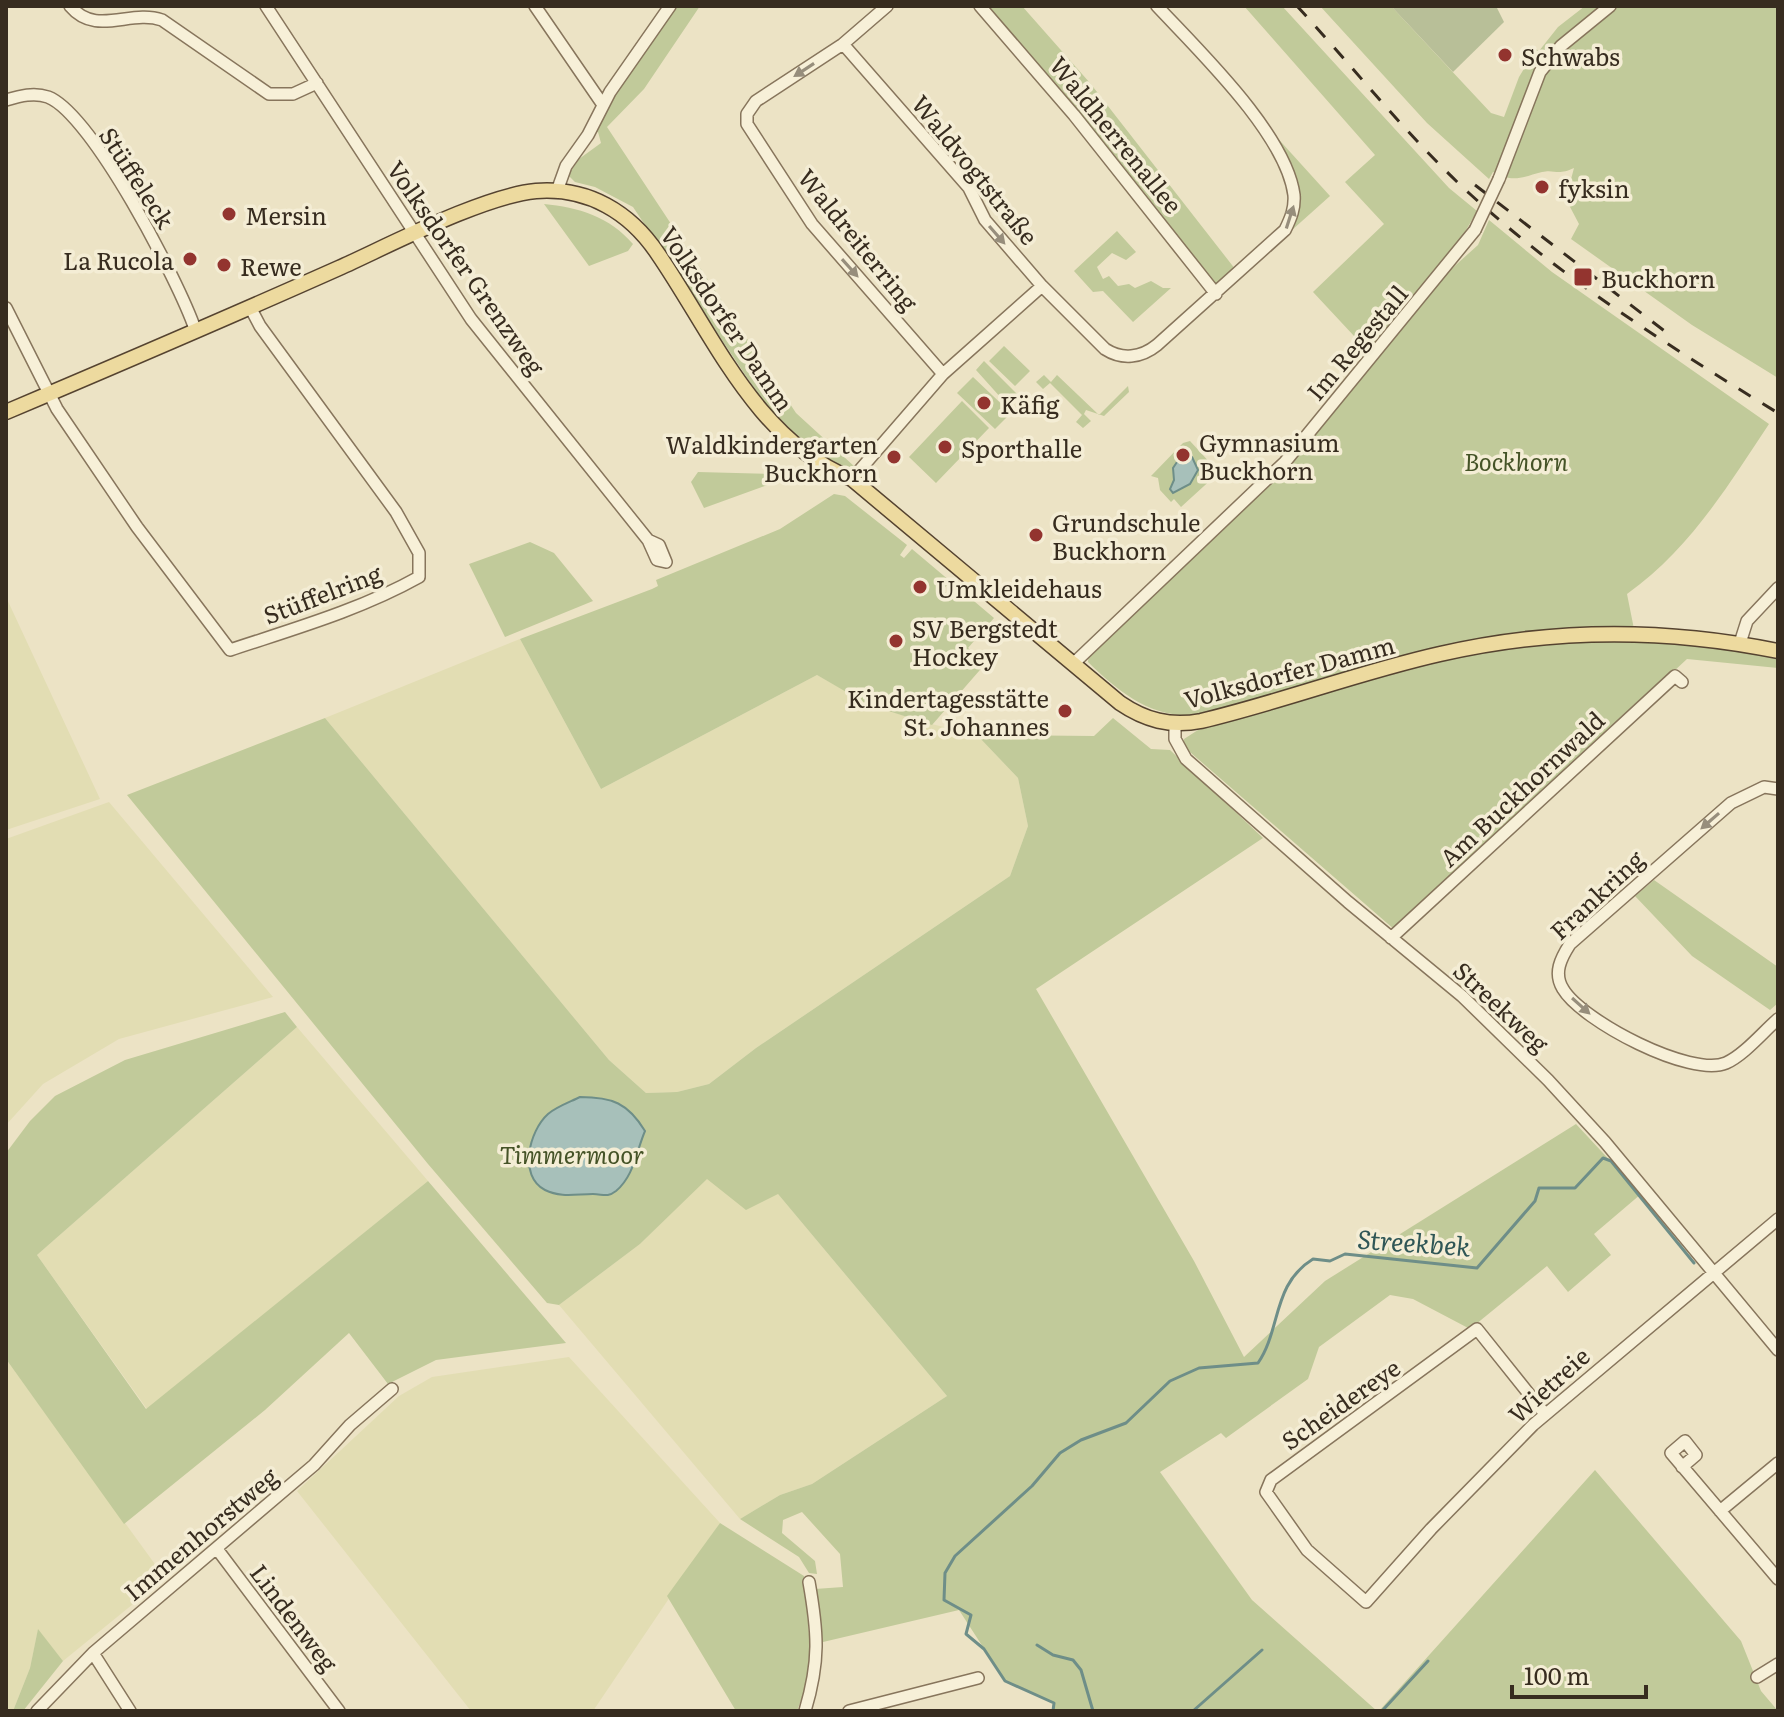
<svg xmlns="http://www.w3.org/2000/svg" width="1784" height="1717" viewBox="0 0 1784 1717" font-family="Literata,serif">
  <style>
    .farmland { fill: #e2ddb3 }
    .green { fill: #c1ca9a }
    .cemetery { fill: #b8bf98 }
    .water { fill: #a7c0ba; stroke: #6e8e88; stroke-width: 2 }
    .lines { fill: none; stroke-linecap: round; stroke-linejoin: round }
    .stream { stroke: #6e8e88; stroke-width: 3 }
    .minor-casing { stroke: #87755c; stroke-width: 14 }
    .major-casing { stroke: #554330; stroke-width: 17 }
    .minor { stroke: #f7f0d8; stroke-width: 11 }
    .major { stroke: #edda9f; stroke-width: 14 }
    .rail { stroke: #372c1f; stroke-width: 3; stroke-dasharray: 14 14; stroke-linecap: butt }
    .minor-bridge-casing { stroke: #87755c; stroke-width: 14; stroke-linecap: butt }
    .minor-bridge { stroke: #f7f0d8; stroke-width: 11 }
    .oneway { fill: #978e7c }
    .poi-dot { fill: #93342f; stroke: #f4edd5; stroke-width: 3 }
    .labels { text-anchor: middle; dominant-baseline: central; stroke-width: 7; stroke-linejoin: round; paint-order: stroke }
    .poi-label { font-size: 24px; fill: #372c1f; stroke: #f4edd5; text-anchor: start }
    .street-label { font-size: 24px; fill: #372c1f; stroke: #f4edd5 }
    .park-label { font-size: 24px; font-style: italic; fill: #455327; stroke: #f4edd5 }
    .water-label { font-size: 26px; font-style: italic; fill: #2f5656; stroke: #f4edd5 }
  </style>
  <rect width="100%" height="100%" fill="#ece3c5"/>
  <path class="farmland" d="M6,597L100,799L6,830Z
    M520,639L601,789L817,675L867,703L919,721L977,735L1018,778L1028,826L1010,876L756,1048L709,1084L677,1092L646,1093L609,1060L325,718Z
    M109,802L273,997L119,1039L43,1084L6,1125V839Z
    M297,1027L428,1181L147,1409L37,1255Z
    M707,1178L778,1194L947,1396L812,1484L780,1495L740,1519L559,1305L640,1244Z
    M569,1357L720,1523L593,1711H471L297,1491L399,1396L432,1377Z
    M6,1359L165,1578L63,1661L38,1630L30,1668L13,1711H6Z"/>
  <path class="green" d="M670,6H700L644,89L607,127L796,413L855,467L845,473L789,433L764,403L633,207L595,187L575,182L568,175L579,159L601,143L598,132L588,135Z
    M985,6H1022L1090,83L1239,274L1220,290Z
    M1244,6H1282L1449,188L1477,211L1462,237L1368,351L1313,292L1384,224L1345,182L1375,155Z
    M1320,6H1391L1491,113L1504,117L1519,77L1536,49L1539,51L1558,27L1585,6H1778V378L1692,325L1571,239L1579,224L1569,205L1577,188L1570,183L1574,168C1557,176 1555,169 1542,172C1525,176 1514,184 1493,172L1489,179L1427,123Z
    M1272,132L1330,196L1292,230H1285L1293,211Z
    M544,204C578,207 610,217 633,244L628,251L589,266Z
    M1489,220L1552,272L1769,424C1727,487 1690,549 1627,594L1634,629L1549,631L1194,715C1150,718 1118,691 1088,662L1089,653L1284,470L1378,354L1448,272L1478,245Z
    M1117,231L1136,252L1126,260L1112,253L1097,267L1103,279L1109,276L1118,286L1129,284L1135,288L1151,281L1163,288H1171L1133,322L1103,291L1093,292L1074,271Z
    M1004,346L1030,371L1015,386L989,361Z
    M984,361L1017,394L1009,402L1002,399L976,370Z
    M1044,375L1051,382L1057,375L1099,415L1128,386L1129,392L1104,416L1086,410L1084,414L1091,421L1083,428L1076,422L1082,415L1050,383L1043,389L1036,382Z
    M973,377L1011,413L995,429L957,393Z
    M962,401L989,428L936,483L909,457Z
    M1190,441L1213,466L1209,469L1215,476L1181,507L1174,499L1171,502L1160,490L1158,478L1151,476L1183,443Z
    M698,472L771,474L773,483L704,508L691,482Z
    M834,494L845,496L907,545L900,555L904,558L912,549L950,581L943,590L947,594L955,585L994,618L968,648L986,663L932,725L867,704L817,675L601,789L520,639L652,589L658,586L656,580L780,529Z
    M530,542L554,553L593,601L505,637L469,564Z
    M1659,639L1778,655V668L1687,659L1395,930L1183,746L1184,739L1198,730L1431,661L1548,641Z
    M325,718L609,1060L646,1093L677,1092L709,1084L756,1048L1010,876L1028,826L1018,778L977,735L1094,736L1113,718L1151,749L1170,750L1263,838L1036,989L1194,1261L1244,1357L1325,1281L1576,1124L1641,1194L1594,1234L1611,1255L1568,1292L1547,1266L1470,1329L1413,1299L1390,1295L1319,1347L1308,1379L1226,1438L1221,1433L1160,1472L1252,1600L1377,1711H1053L1054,1703L1005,1681L959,1610L823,1642L815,1589L843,1587L840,1554L802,1512L783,1520L782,1533L815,1561L817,1574L809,1573L799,1557L740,1519L780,1495L812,1484L947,1396L778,1194L746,1210L707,1179L640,1244L559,1305L547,1303L428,1164L127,795Z
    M1654,880L1778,967V1003L1770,1010L1692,956L1635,896Z
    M285,1012L297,1027L37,1255L146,1409L428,1181L566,1343L436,1360L388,1384L349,1333L265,1410L124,1524L6,1359V1153L30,1121L55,1096L125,1060Z
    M1595,1470L1741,1641L1761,1691L1778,1711H1379Z
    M720,1523L804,1576L812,1670L797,1711H736L667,1596Z
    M38,1629L63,1661L23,1711H13L30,1668Z"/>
  <path class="cemetery" d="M1391,6H1496L1504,22L1453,72Z"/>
  <path class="water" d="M1181,456L1192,457L1198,470L1190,484L1173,493L1170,489L1174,480L1173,468Z
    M580,1097C612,1097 628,1103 645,1131C636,1152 634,1176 616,1191C607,1198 603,1194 593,1194C576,1194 561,1198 545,1190C518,1176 529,1131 548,1114C556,1107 570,1102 580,1097Z"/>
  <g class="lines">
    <path class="stream" d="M1037,1645L1053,1655L1073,1660L1081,1670L1093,1711
      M1053,1711L1054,1703L1005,1681L984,1649L966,1634L971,1615L944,1600L945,1573L955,1556L1032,1486L1060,1453L1081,1440L1126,1423L1170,1381L1199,1368L1258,1363C1281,1330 1272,1284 1313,1259L1330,1261L1345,1254L1477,1268L1535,1201L1539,1188H1575L1603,1158L1611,1161L1694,1263
      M1193,1711L1262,1650
      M1382,1711L1428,1661"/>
    <defs>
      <path id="minor" d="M70,6C96,37 130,9 162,20L269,94H293L317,83
        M266,6L471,319L648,540L657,560L666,562L659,545L648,540
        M535,6L603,105
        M887,6L843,44L756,101L747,114V124L812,224L943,374
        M980,6L1074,115L1216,294
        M843,44L969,188L985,220L1042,286
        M6,100C20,96 34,92 48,97C92,114 179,282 195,329
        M1499,179L1540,72L1561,46L1610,6
        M557,191L566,166L588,135L610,92L670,6
        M6,308L57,409L137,527L230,650C293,629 360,610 419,577V553L396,512L260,326L250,307
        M852,479L943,374L1042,286L1105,349C1122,360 1141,358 1157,345L1285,230C1291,218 1295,208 1294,195C1286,134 1198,50 1157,6
        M1740,643L1747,621L1778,588
        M1073,664L1285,462L1475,230
        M1175,724V739L1186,759L1348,902L1462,996L1548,1080L1605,1142L1778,1350
        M1778,789L1764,787L1731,803L1570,944C1561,958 1553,973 1563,989C1582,1021 1691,1078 1726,1063C1744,1055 1763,1032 1778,1019
        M1391,938L1675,676L1682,682
        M1545,1414L1477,1329L1271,1480L1266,1492L1307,1550L1366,1602L1431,1529L1533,1425L1778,1219
        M1682,1467L1696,1455L1685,1441L1671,1453L1778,1579
        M1720,1511L1778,1463
        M217,1549L339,1711
        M93,1653L130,1711
        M1757,1677L1778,1664
        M37,1711L93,1653L314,1465L350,1425L392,1389
        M805,1711C820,1661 818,1633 809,1582
        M849,1711L978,1678"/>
      <path id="major" d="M6,412C117,365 229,317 339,268C390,245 483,196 536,191C588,187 630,212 658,254C713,334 756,441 852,479L1120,703C1145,720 1170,727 1201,721C1281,702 1360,672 1440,654C1553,628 1665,628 1778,651"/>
    </defs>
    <use href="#minor" class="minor-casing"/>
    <use href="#major" class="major-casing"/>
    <use href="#minor" class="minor"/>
    <use href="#major" class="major"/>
    <path class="rail" d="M1297,6C1354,68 1408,137 1470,194C1564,280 1670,347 1778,413
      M1475,185L1671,336"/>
    <defs>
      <path id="minor-bridge" d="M1475,230L1499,179"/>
    </defs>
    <use href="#minor-bridge" class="minor-bridge-casing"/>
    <use href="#minor-bridge" class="minor-bridge"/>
  </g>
  <defs><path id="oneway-solid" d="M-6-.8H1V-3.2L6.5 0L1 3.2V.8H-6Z" transform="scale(2)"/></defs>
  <g class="oneway">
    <use href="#oneway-solid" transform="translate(804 70) rotate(147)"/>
    <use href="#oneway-solid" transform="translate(1290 217) rotate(-72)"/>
    <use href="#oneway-solid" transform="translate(997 235) rotate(49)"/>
    <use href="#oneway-solid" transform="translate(850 268) rotate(48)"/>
    <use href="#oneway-solid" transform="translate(1710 821) rotate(139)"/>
    <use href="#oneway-solid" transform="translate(1581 1006) rotate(42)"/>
  </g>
  <g class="poi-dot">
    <circle cx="1505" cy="55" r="8"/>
    <circle cx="1542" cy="187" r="8"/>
    <circle cx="229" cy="214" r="8"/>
    <circle cx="190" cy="259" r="8"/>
    <circle cx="224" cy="265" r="8"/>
    <rect x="1573" y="267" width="20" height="20" rx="4"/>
    <circle cx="984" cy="403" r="8"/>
    <circle cx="945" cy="447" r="8"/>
    <circle cx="1183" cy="455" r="8"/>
    <circle cx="894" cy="457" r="8"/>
    <circle cx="1036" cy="535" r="8"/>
    <circle cx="920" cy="587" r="8"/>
    <circle cx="896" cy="641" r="8"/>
    <circle cx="1065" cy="711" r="8"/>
  </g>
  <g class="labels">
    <g class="poi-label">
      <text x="1521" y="55">Schwabs</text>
      <text x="1558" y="187">fyksin</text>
      <text x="245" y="214">Mersin</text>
      <text x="174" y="259" text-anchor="end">La Rucola</text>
      <text x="240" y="265">Rewe</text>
      <text x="1601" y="277">Buckhorn</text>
      <text x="1000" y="403">Käfig</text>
      <text x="1199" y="441">Gymnasium<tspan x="1199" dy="28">Buckhorn</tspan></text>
      <text x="878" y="443" text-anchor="end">Waldkindergarten<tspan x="878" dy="28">Buckhorn</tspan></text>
      <text x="961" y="447">Sporthalle</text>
      <text x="1052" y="521">Grundschule<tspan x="1052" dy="28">Buckhorn</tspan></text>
      <text x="936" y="587">Umkleidehaus</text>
      <text x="912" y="627">SV Bergstedt<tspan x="912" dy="28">Hockey</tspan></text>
      <text x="1049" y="697" text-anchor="end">Kindertagesstätte<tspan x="1049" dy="28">St. Johannes</tspan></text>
    </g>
    <g class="street-label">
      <text transform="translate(1117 134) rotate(51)">Waldherrenallee</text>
      <text transform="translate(976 169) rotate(51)">Waldvogtstraße</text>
      <text transform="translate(138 177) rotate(57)">Stüffeleck</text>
      <text transform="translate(859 239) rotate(51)">Waldreiterring</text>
      <text transform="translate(467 267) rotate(55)">Volksdorfer Grenzweg</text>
      <text transform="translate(728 318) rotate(56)">Volksdorfer Damm</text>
      <text transform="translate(1356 342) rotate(-50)">Im Regestall</text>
      <text transform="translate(322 593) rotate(-21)">Stüffelring</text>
      <text transform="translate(1289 671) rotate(-15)">Volksdorfer Damm</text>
      <text transform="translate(1521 788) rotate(-43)">Am Buckhornwald</text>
      <text transform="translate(1596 894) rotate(-43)">Frankring</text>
      <text transform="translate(1502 1006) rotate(43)">Streekweg</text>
      <text transform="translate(1548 1384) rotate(-42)">Wietreie</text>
      <text transform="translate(1340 1403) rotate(-35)">Scheidereye</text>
      <text transform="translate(200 1533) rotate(-40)">Immenhorstweg</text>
      <text transform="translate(295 1617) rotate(53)">Lindenweg</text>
    </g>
    <g class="park-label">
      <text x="1516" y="460">Bockhorn</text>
      <text x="572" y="1153">Timmermoor</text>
    </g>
    <g class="water-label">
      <text transform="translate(1414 1241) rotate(4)">Streekbek</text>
    </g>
  </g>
  <rect width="1784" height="1717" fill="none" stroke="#372c1f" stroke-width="16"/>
  <path d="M1512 1685v12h134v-12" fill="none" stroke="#372c1f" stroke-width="4"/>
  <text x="1524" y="1685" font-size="24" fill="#372c1f" stroke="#f4edd5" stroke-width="6" paint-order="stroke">100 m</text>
</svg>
